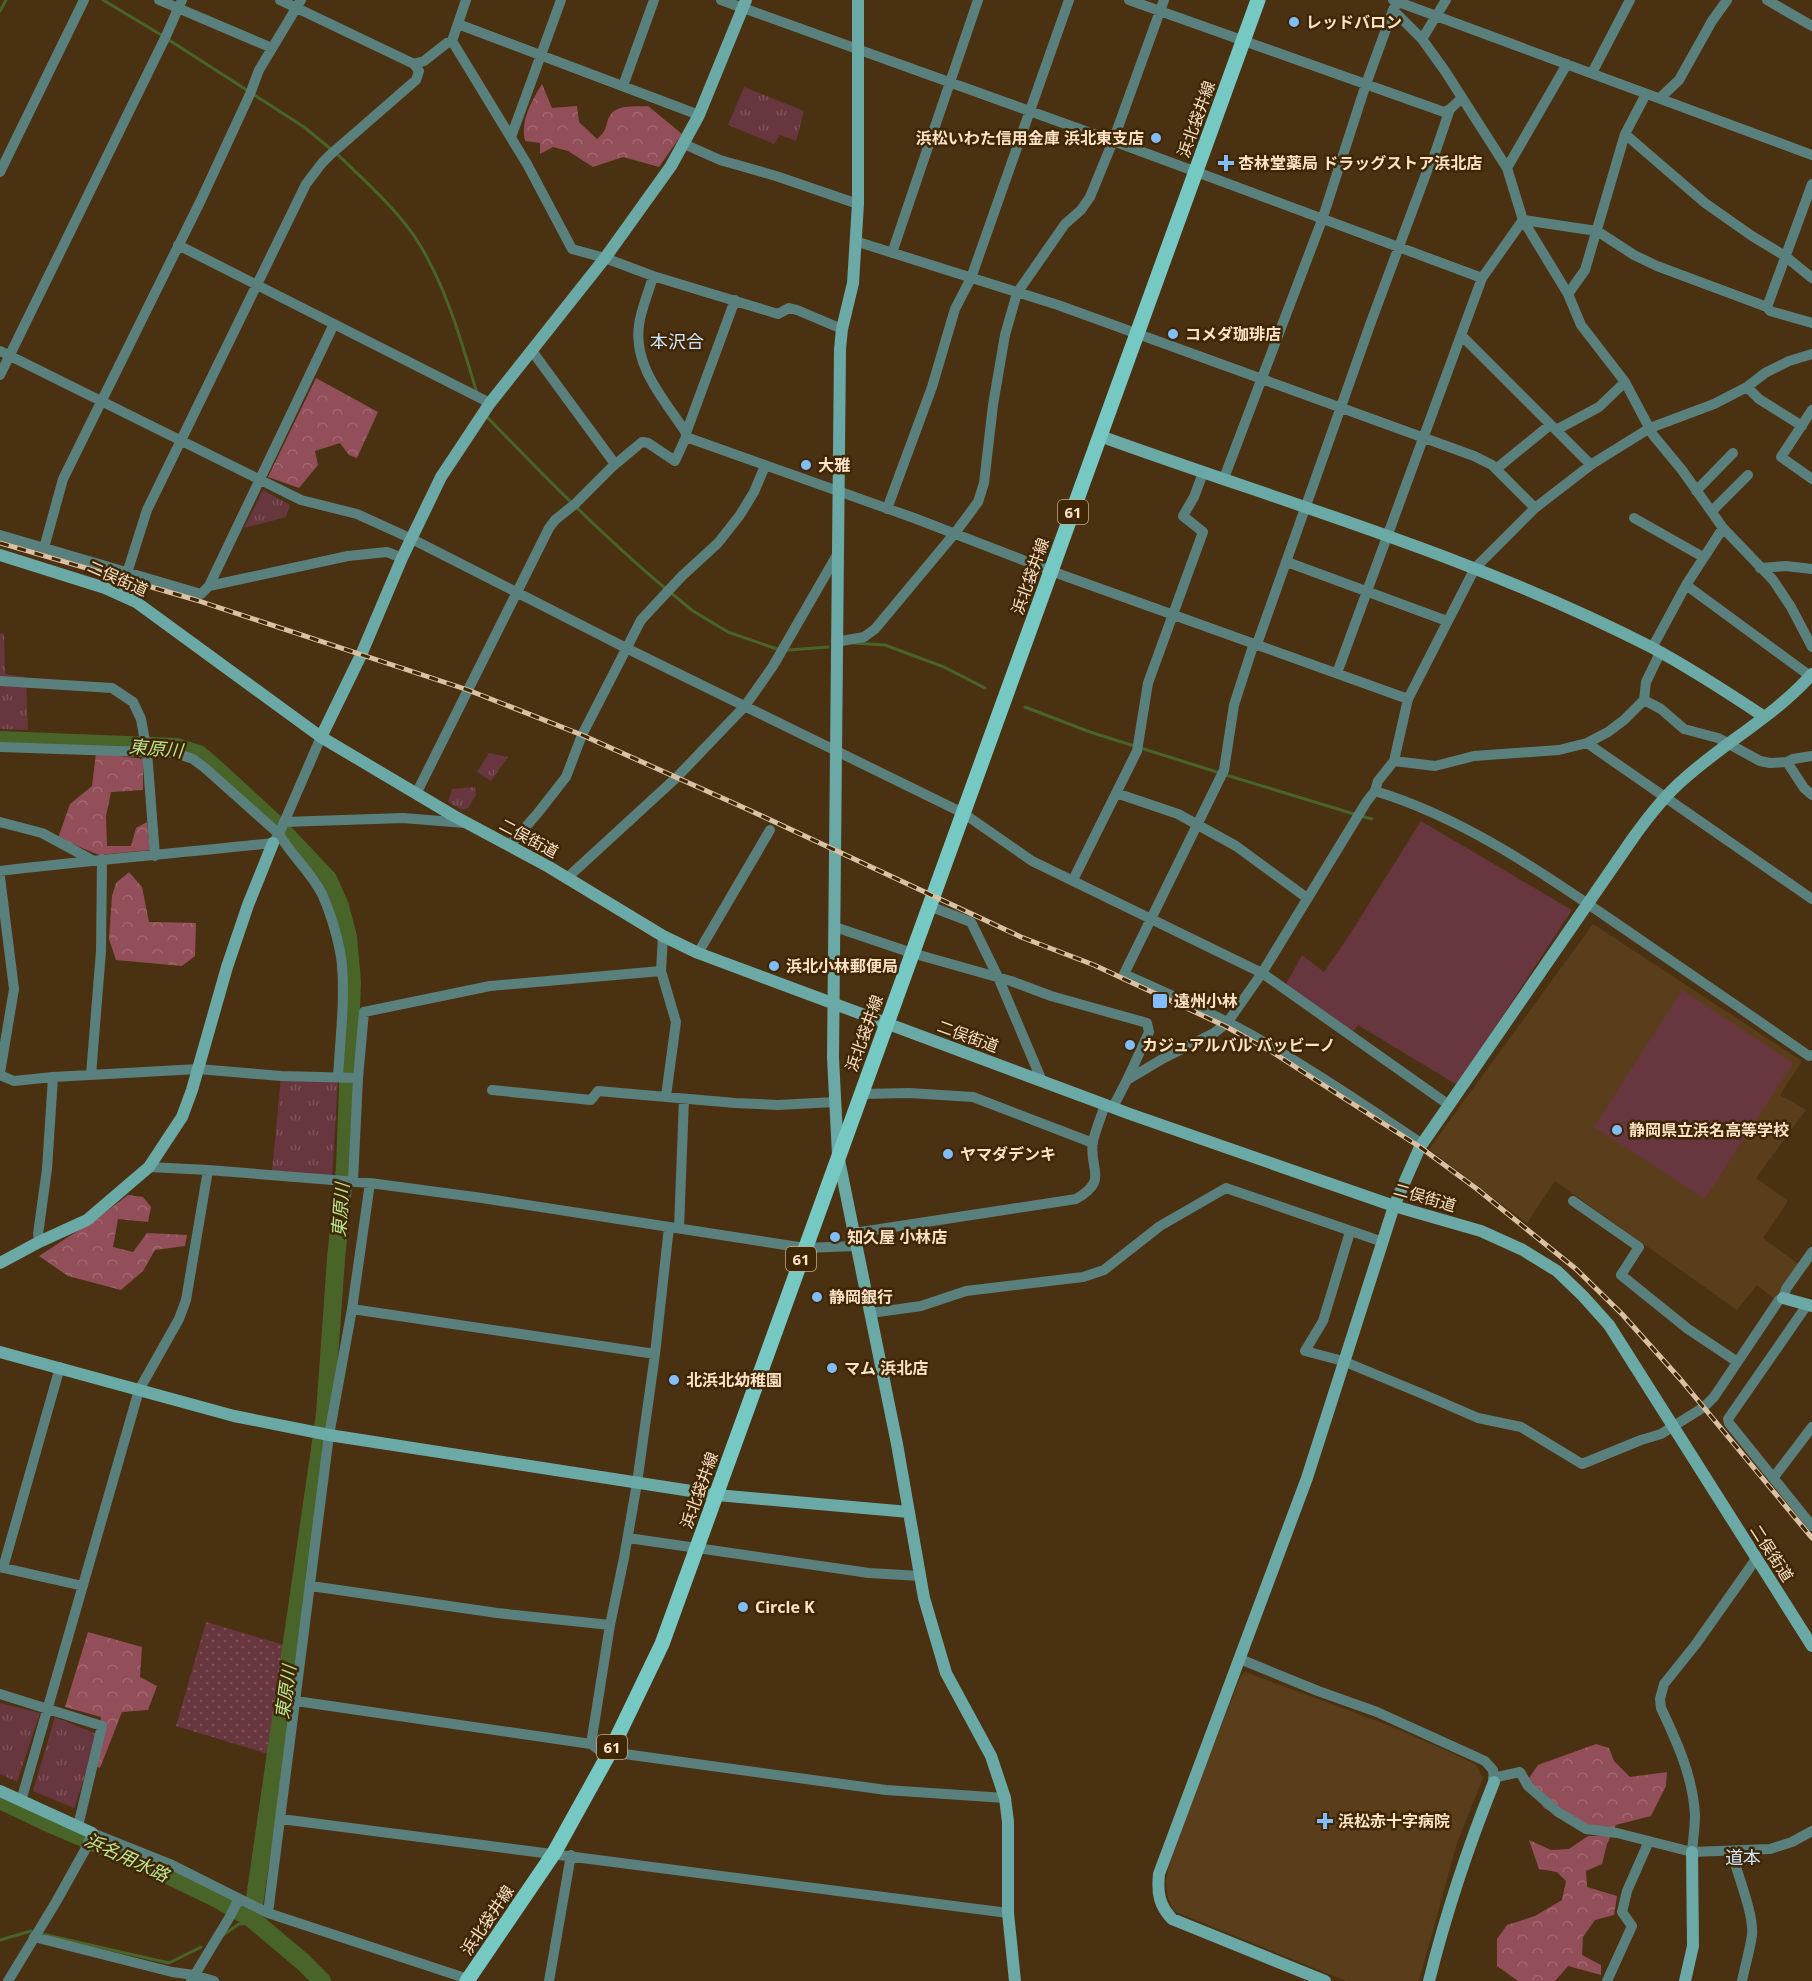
<svg xmlns="http://www.w3.org/2000/svg" width="1812" height="1981" viewBox="0 0 1812 1981" font-family="'Open Sans','Noto Sans JP',sans-serif">
  <style>
    .built { fill: #5a3e1b }
    .grass { fill: url(#grass-tufts) }
    .forest { fill: url(#forest-crowns) }
    .park { fill: url(#park-dots) }
    .garden { fill: #67363e }
    .lines { fill: none; stroke-linecap: round; stroke-linejoin: round }
    .stream { stroke: #496429; stroke-width: 3 }
    .river { stroke: #496429; stroke-width: 18 }
    .street { stroke: #5a807d; stroke-width: 10 }
    .secondary { stroke: #6aa9a5; stroke-width: 12 }
    .primary { stroke: #76c8c3; stroke-width: 15 }
    .rail-casing { stroke: #dbc1a4; stroke-width: 5 }
    .rail { stroke: #3f2706; stroke-width: 3; stroke-dasharray: 9; stroke-linecap: butt }
    .poi-dot { fill: #81bdfa; stroke: #3f2706; stroke-width: 2 }
    .labels { text-anchor: middle; dominant-baseline: central; stroke-width: 5; stroke-linejoin: round; paint-order: stroke }
    .shield { fill: #3f2706; stroke: #c4ab8c; stroke-width: 1.5 }
    .shield-label { font-size: 15px; font-weight: bold; fill: #fde3c6 }
    .poi-label { font-size: 16px; font-weight: bold; fill: #fde3c6; stroke: #3f2706; text-anchor: start }
    .street-label { font-size: 16px; fill: #fde3c6; stroke: #3f2706 }
    .neighbourhood-label { font-size: 18px; fill: #cfe5fc; stroke: #3f2706 }
    .water-label { font-size: 18px; font-style: italic; fill: #bbe690; stroke: #3f2706 }
  </style>
  <defs>
    <pattern id="grass-tufts" width="24" height="20" patternUnits="userSpaceOnUse" patternTransform="scale(1.5)"><rect width="24" height="20" fill="#67363e"/><path d="M3 7l-1-3M5 7V3M7 7l1-3M15 17l-1-3M17 17v-4M19 17l1-3" fill="none" stroke="#7e5358"/></pattern>
    <pattern id="forest-crowns" width="20" height="18" patternUnits="userSpaceOnUse" patternTransform="scale(1.5)"><rect width="20" height="18" fill="#924e59"/><path d="M2 6a3 3 0 1 1 6 0M12 15a3 3 0 1 1 6 0" fill="none" stroke="#a2676f"/></pattern>
    <pattern id="park-dots" width="8" height="8" patternUnits="userSpaceOnUse" patternTransform="scale(1.5)"><rect width="8" height="8" fill="#67363e"/><path d="M2 2h.1M6 6h.1" fill="none" stroke="#7e5358" stroke-width="1.8" stroke-linecap="round"/></pattern>
  </defs>
  <rect width="100%" height="100%" fill="#4a3112"/>
  <path class="built" d="M1593,924L1802,1061L1780,1095L1806,1110L1756,1178L1788,1201L1763,1238L1801,1266L1777,1301L1757,1285L1737,1310L1555,1181L1527,1223L1429,1149Z
    M1245,1672L1385,1724L1445,1750L1475,1764L1483,1778L1457,1843L1419,1981H1346L1174,1911L1168,1898L1166,1881L1169,1866L1192,1799L1241,1676Z"/>
  <path class="grass" d="M744,87L804,111L796,141L780,135L774,144L728,125Z
    M263,490L290,505L286,517L244,528Z
    M4,633L5,674L26,677L28,730L0,729V634Z
    M489,753L508,757L491,781L477,772Z
    M475,787L476,795L468,808L462,810L448,802L452,789Z
    M281,1076L338,1077L332,1179L272,1171Z
    M0,1703L40,1713L17,1782L0,1774Z
    M55,1717L99,1735L74,1808L33,1791Z"/>
  <path class="forest" d="M542,84L552,108L577,106L579,122L597,139C610,128 604,124 611,114C619,104 636,107 648,106L682,134L659,167L623,157L593,167L568,151L553,147L540,154V143L525,141C520,121 532,100 542,84Z
    M316,378L378,412L357,458L349,455L340,443L315,451L318,465L299,488L268,477Z
    M96,753L143,759V790L111,792L106,816L107,846H131L136,828L147,822L150,850L99,855L58,838L70,804L92,786Z
    M129,872L142,887L149,922L196,923L195,956L182,966L116,960L109,939L112,896L116,883Z
    M128,1195L143,1197L151,1207L148,1222L118,1219L113,1247L133,1252L147,1233L187,1235L185,1246L155,1250L143,1271L121,1290L68,1276L39,1256L99,1217Z
    M88,1632L142,1647L140,1677L157,1686L148,1710L122,1712L100,1768L95,1766L101,1717L65,1707Z
    M1596,1744L1609,1748L1614,1761L1630,1777L1667,1772L1666,1786L1651,1816L1616,1825L1607,1844L1602,1864L1586,1871L1587,1887L1617,1896L1614,1915L1595,1920L1583,1937L1582,1955L1601,1965V1975L1568,1966L1555,1981H1518L1497,1966V1939L1507,1925L1535,1916L1562,1900L1566,1881L1557,1872L1539,1869L1529,1840L1551,1850L1569,1849L1588,1836H1599L1601,1830L1566,1820L1544,1808L1527,1781L1538,1765Z"/>
  <path class="park" d="M206,1622L284,1645L268,1754L176,1726Z"/>
  <path class="garden" d="M1421,821L1572,910L1457,1085L1358,1025L1352,1033L1285,986L1302,955L1324,972L1350,934Z
    M1682,990L1793,1063L1705,1199L1594,1127Z"/>
  <g class="lines">
    <path class="stream" d="M103,0L163,36
      M0,11L6,0
      M169,40L304,127L332,150
      M337,154C364,180 401,213 420,245C447,290 461,340 476,390
      M488,418C545,477 603,536 666,589
      M671,593L693,611L728,632L777,649
      M853,643L885,645L944,667L985,688
      M789,650L828,647
      M1025,707L1090,732L1220,773
      M1226,775L1354,814
      M1361,816L1372,819
      M42,1934L169,1963L201,1947
      M223,1935L239,1924L249,1923L252,1919
      M0,1940L31,1931"/>
    <path class="river" d="M0,740L177,747L199,754L212,765L275,823L328,879L340,906L348,937L352,982L345,1167L336,1259L325,1414L252,1919
      M0,1800L48,1823L147,1865L217,1899L252,1919L303,1962L322,1981"/>
    <path class="street" d="M159,0L272,48
      M280,0L414,64L424,61L447,43L452,41L466,0
      M721,0L1113,141L1482,278
      M1129,0L1444,112L1450,109L1462,98
      M1393,0L1812,155
      M1767,0L1812,26
      M1398,2L1393,10L1422,39L1445,71L1507,168L1523,220L1568,294L1581,325L1625,382L1653,435L1682,470L1723,528L1773,580L1791,607L1812,647
      M458,24L699,115
      M1422,39L1446,0
      M452,41L527,164L572,249L605,258L653,276L778,314L789,308L797,310L842,329
      M1592,73L1630,0
      M623,86L654,0
      M1660,98L1679,80L1712,21L1727,0
      M1625,134L1705,203L1752,236L1785,256L1812,278
      M511,137L561,0
      M684,144L720,160L776,176L858,204
      M1507,168L1567,64
      M0,172L84,0
      M855,241L1058,305L1474,456L1492,465L1535,508
      M178,245L490,403
      M892,253L978,0
      M653,276C649,292 641,309 639,325C633,367 665,400 686,433
      M1568,294L1585,270L1625,134L1646,94
      M1767,307L1812,184
      M334,324L209,586L348,556L387,552L402,558
      M1461,335L1591,465
      M0,351L301,500L357,514L412,539L626,648L963,813L1032,861L1262,973L1449,1105
      M532,351L615,464
      M0,375L166,36L182,0
      M1747,387L1759,399L1802,426
      M1812,410L1781,457L1812,479
      M1556,430L1599,407L1625,382
      M686,437L914,518L1051,571L1408,699
      M1496,469L1550,425
      M1224,478L1322,220L1366,84L1393,10
      M1696,491L1733,453
      M887,509L932,387L955,309L971,278L1069,0
      M1712,511L1748,475
      M1634,518L1703,557
      M0,535L201,594L209,586
      M44,548L63,479L201,200L250,94L259,70L301,0
      M1287,562L1447,621
      M1760,568L1786,566L1812,569
      M127,573L147,510L306,184L322,163L331,154L416,80L419,71L414,64
      M1686,585L1810,676
      M836,642L864,637L875,629L955,533L978,502L984,483L993,405L1005,335L1017,293L1065,224L1081,210L1090,197L1113,141L1164,0
      M1254,643L1234,705L1224,770L1124,974C1166,993 1208,1011 1248,1033C1308,1067 1365,1105 1422,1144
      M1257,644L1371,322L1430,163L1434,156L1450,109
      M1652,648L1686,585L1723,528
      M1337,673L1482,278L1523,220L1597,231L1634,255L1657,266L1767,307L1770,311L1812,323
      M0,681L112,688L133,702L141,719L147,752L155,856
      M1644,700L1661,709L1684,729L1718,738L1760,761L1770,763L1787,762L1793,759L1812,756
      M1587,743L1812,899
      M0,747L176,753L193,759L205,768L279,834C291,855 311,872 322,894C331,914 340,944 342,965C345,1002 340,1040 338,1077
      M1394,761L1435,766L1474,756L1559,750L1587,743L1608,732L1624,720L1644,700L1646,682L1660,653
      M1787,762L1804,788L1812,795
      M1375,791L1378,781L1394,761L1408,699L1475,568L1535,508L1592,464L1650,428L1714,404L1747,387L1765,373L1789,361L1812,354
      M1116,793L1178,814L1236,846L1307,898
      M416,794L549,528L555,520L575,504L612,467L642,442L648,443L675,461L686,437V433L735,300
      M0,822L42,833L92,860
      M284,822L403,818L465,823
      M509,846L537,814L566,777L582,735L641,620L682,576L718,543L740,515L754,492L765,466
      M0,871C91,860 182,853 273,843L279,834L321,737
      M0,877L14,989L0,1073
      M567,878L677,777L745,706L773,666L837,555
      M1073,880L1137,751L1148,683L1203,532L1183,516L1194,497L1203,473
      M929,906L971,922L998,977L1042,1081
      M835,927L912,953L1011,981L1051,996L1147,1023L1149,1032L1127,1080
      M663,936L661,971L676,1022L666,1096
      M698,953L770,830
      M0,1075L14,1081L53,1077L198,1069L281,1076L358,1078
      M91,1075L101,951L102,859
      M492,1090L591,1100L598,1091L735,1103L778,1105L835,1102
      M861,1094L909,1093L973,1097L1093,1143
      M1113,1107L1127,1080L1164,1058L1214,1033L1227,1023L1262,973L1367,801L1375,791C1461,817 1537,869 1610,919C1676,964 1743,1010 1809,1056L1812,1055
      M149,1167L208,1170L370,1183L482,1198L805,1248L856,1246
      M353,1181L358,1078L364,1012L490,986L661,971
      M1573,1201L1639,1247L1621,1275L1688,1329L1736,1361
      M679,1228L684,1099
      M1350,1232L1323,1321L1305,1351L1343,1361L1425,1395L1478,1418L1521,1427L1582,1464L1641,1440L1661,1434L1704,1407L1714,1397L1779,1300L1783,1298L1786,1289L1812,1252
      M854,1233L1076,1199C1110,1179 1088,1170 1093,1141C1096,1129 1101,1117 1105,1105
      M39,1242L38,1234L47,1169L53,1077
      M1807,1305L1728,1419L1729,1423L1812,1526
      M352,1309L655,1354
      M871,1313L921,1306L966,1291L1083,1277L1104,1270L1160,1226L1226,1188L1383,1242
      M1774,1477L1812,1427
      M628,1538L869,1573L920,1576
      M0,1567L83,1586
      M3,1568L60,1367
      M311,1586L497,1613L610,1625
      M1240,1659L1318,1691L1377,1712L1485,1761L1493,1770L1494,1782
      M0,1694L102,1726L78,1826
      M296,1701L591,1744L607,1756
      M591,1744L610,1625L624,1558L637,1483L655,1354L669,1227
      M610,1752L886,1790L1005,1798
      M1493,1778L1520,1772L1528,1786L1558,1812L1586,1829L1617,1833L1692,1852L1770,1849L1792,1842L1812,1831
      M21,1801L139,1390L179,1319L186,1300L208,1170
      M281,1819C523,1849 765,1883 1008,1913
      M1692,1852C1693,1840 1695,1827 1695,1815C1693,1777 1677,1742 1661,1708L1660,1699L1664,1684L1696,1644L1756,1559
      M1732,1852C1737,1875 1754,1913 1752,1935C1750,1950 1745,1966 1742,1981
      M268,1913L329,1435L352,1309L370,1183
      M34,1937L172,1972L194,1975L214,1981
      M8,1981L56,1902L85,1850L92,1833L172,1865L268,1913L468,1979
      M191,1981L229,1918L239,1899
      M549,1981L571,1855
      M1607,1981L1632,1926L1622,1912L1627,1891L1649,1841"/>
    <path class="secondary" d="M858,0V204L853,283L842,329L840,349L833,1058L838,1155L897,1444L924,1598L946,1673L991,1756L1005,1798L1008,1822V1913L1015,1981
      M1100,436C1285,503 1476,557 1651,647C1690,668 1727,692 1763,716
      M0,555L105,588L136,602L321,737L454,816L549,867L663,936L698,953L1130,1114L1394,1206L1481,1231L1523,1250L1557,1271L1583,1296L1609,1325L1812,1646
      M321,737L361,655L402,558L441,477L490,403L605,258L671,166L699,115L746,0
      M0,1263L39,1242L87,1220L149,1167L182,1117L192,1090L227,967L248,905L273,843
      M1783,1298L1812,1306
      M0,1352L234,1416L329,1435L717,1495L909,1512
      M0,1791L92,1833
      M1325,1981L1172,1919C1159,1905 1157,1893 1159,1874L1307,1478L1394,1206L1420,1147L1633,838C1648,817 1664,796 1684,779C1725,742 1776,715 1812,674
      M1429,1981C1446,1913 1468,1847 1494,1782
      M1685,1981L1693,1946L1692,1852"/>
    <path class="primary" d="M467,1981L554,1853L610,1752L662,1644L1258,0"/>
    <defs>
      <path id="rail" d="M0,543L196,600L468,690L582,735L749,810L1021,937L1094,965L1225,1026L1272,1052L1420,1147L1477,1189L1576,1269L1622,1314L1681,1380L1812,1538"/>
    </defs>
    <use href="#rail" class="rail-casing"/>
    <use href="#rail" class="rail"/>
  </g>
  <g class="poi-dot">
    <circle cx="1294" cy="22" r="6"/>
    <circle cx="1156" cy="138" r="6"/>
    <path d="M1223 154h6v6h6v6h-6v6h-6v-6h-6v-6h6z"/>
    <circle cx="1173" cy="334" r="6"/>
    <circle cx="806" cy="465" r="6"/>
    <circle cx="774" cy="966" r="6"/>
    <rect x="1152" y="993" width="16" height="16" rx="3"/>
    <circle cx="1130" cy="1045" r="6"/>
    <circle cx="1617" cy="1130" r="6"/>
    <circle cx="948" cy="1154" r="6"/>
    <circle cx="835" cy="1237" r="6"/>
    <circle cx="817" cy="1297" r="6"/>
    <circle cx="832" cy="1368" r="6"/>
    <circle cx="674" cy="1380" r="6"/>
    <circle cx="743" cy="1607" r="6"/>
    <path d="M1322 1812h6v6h6v6h-6v6h-6v-6h-6v-6h6z"/>
  </g>
  <g class="labels">
    <g class="shield">
      <rect x="1058" y="500" width="30" height="24" rx="4.5"/>
      <rect x="786" y="1247" width="30" height="24" rx="4.5"/>
      <rect x="597" y="1735" width="30" height="24" rx="4.5"/>
    </g>
    <g class="shield-label">
      <text x="1073" y="512">61</text>
      <text x="801" y="1259">61</text>
      <text x="612" y="1747">61</text>
    </g>
    <g class="poi-label">
      <text x="1306" y="22">レッドバロン</text>
      <text x="1144" y="138" text-anchor="end">浜松いわた信用金庫 浜北東支店</text>
      <text x="1238" y="163">杏林堂薬局 ドラッグストア浜北店</text>
      <text x="1185" y="334">コメダ珈琲店</text>
      <text x="818" y="465">大雅</text>
      <text x="786" y="966">浜北小林郵便局</text>
      <text x="1174" y="1001">遠州小林</text>
      <text x="1142" y="1045">カジュアルバル バッビーノ</text>
      <text x="1629" y="1130">静岡県立浜名高等学校</text>
      <text x="960" y="1154">ヤマダデンキ</text>
      <text x="847" y="1237">知久屋 小林店</text>
      <text x="829" y="1297">静岡銀行</text>
      <text x="844" y="1368">マム 浜北店</text>
      <text x="686" y="1380">北浜北幼稚園</text>
      <text x="755" y="1607">Circle K</text>
      <text x="1338" y="1821">浜松赤十字病院</text>
    </g>
    <g class="street-label">
      <text transform="translate(1196 119) rotate(-70)">浜北袋井線</text>
      <text transform="translate(1030 576) rotate(-70)">浜北袋井線</text>
      <text transform="translate(118 578) rotate(24)">二俣街道</text>
      <text transform="translate(529 838) rotate(28)">二俣街道</text>
      <text transform="translate(864 1033) rotate(-70)">浜北袋井線</text>
      <text transform="translate(968 1036) rotate(20)">二俣街道</text>
      <text transform="translate(1425 1197) rotate(16)">二俣街道</text>
      <text transform="translate(699 1490) rotate(-70)">浜北袋井線</text>
      <text transform="translate(1772 1553) rotate(57)">二俣街道</text>
      <text transform="translate(487 1920) rotate(-56)">浜北袋井線</text>
    </g>
    <g class="neighbourhood-label">
      <text x="677" y="341">本沢合</text>
      <text x="1743" y="1857">道本</text>
    </g>
    <g class="water-label">
      <text transform="translate(156 748) rotate(5)">東原川</text>
      <text transform="translate(340 1210) rotate(-86)">東原川</text>
      <text transform="translate(285 1692) rotate(-82)">東原川</text>
      <text transform="translate(127 1857) rotate(25)">浜名用水路</text>
    </g>
  </g>
</svg>
